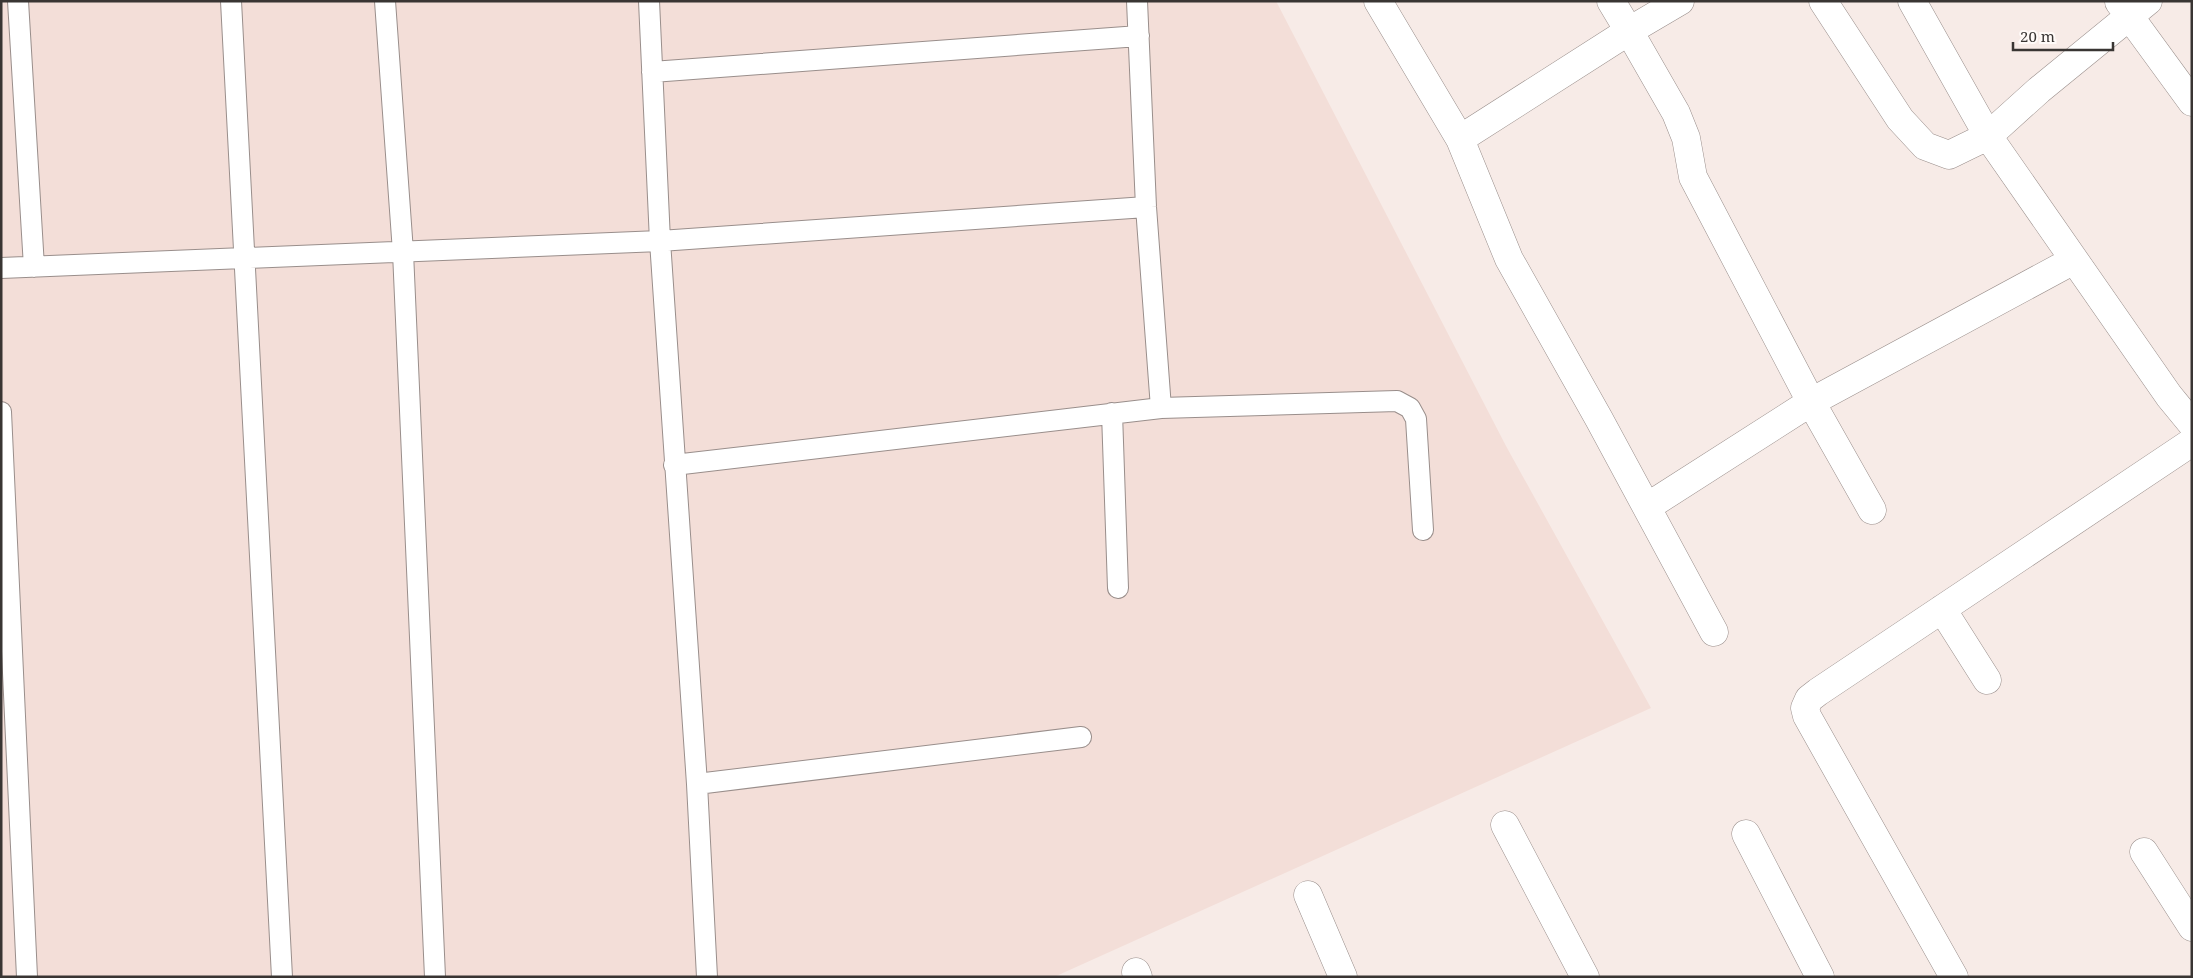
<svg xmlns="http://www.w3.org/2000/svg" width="2193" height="978" viewBox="0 0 2193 978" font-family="'Noto Serif',serif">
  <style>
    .built { fill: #f3ded8 }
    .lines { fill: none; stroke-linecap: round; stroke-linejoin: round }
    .service-casing { stroke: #998e8b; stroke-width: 22 }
    .minor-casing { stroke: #998e8b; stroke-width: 29 }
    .service { stroke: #fff; stroke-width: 20 }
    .minor { stroke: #fff; stroke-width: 28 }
  </style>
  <rect width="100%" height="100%" fill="#f7ebe7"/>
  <path class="built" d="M1,1H1276L1506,446L1651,708L1054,977H1Z"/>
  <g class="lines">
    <defs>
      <path id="service" d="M18,1L34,267
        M231,1L282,977
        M385,1L403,252L435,977
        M649,1L660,241L697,784L707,977
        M1137,1L1146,207L1161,408
        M652,72L1139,36
        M1,268L660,241L1146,207
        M1,412L27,977
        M1112,413L1118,588
        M674,465L1161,408L1397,401L1410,408L1416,419L1423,530
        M697,784L1081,737"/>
      <path id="minor" d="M1378,1L1460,139
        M1611,1L1629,31L1460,139L1509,259L1599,419L1714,632
        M1680,1L1629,31L1676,113L1686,138L1693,177L1811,402L1872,510
        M1823,1L1900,119L1925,146L1949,155L1988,136L1912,1
        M2148,1L2039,90L1988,136L2169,396L2192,424
        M2119,2L2192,102
        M1647,507L1811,402L2074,260
        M1942,609L1987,680
        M1505,825L1585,977
        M1746,834L1820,977
        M2144,852L2192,927
        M1308,895L1343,977
        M1136,972L1138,977
        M1954,977L1807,716L1805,708L1809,699L1818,692L2192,442"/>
    </defs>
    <use href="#service" class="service-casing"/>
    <use href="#minor" class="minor-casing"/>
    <use href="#service" class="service"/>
    <use href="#minor" class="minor"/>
  </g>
  <rect width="2193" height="978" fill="none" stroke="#393533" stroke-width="5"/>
  <path d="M2013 42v8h100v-8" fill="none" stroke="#393533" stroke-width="2.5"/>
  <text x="2020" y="42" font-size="15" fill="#393533" stroke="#fffaf8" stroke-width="4" paint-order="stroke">20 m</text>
</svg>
